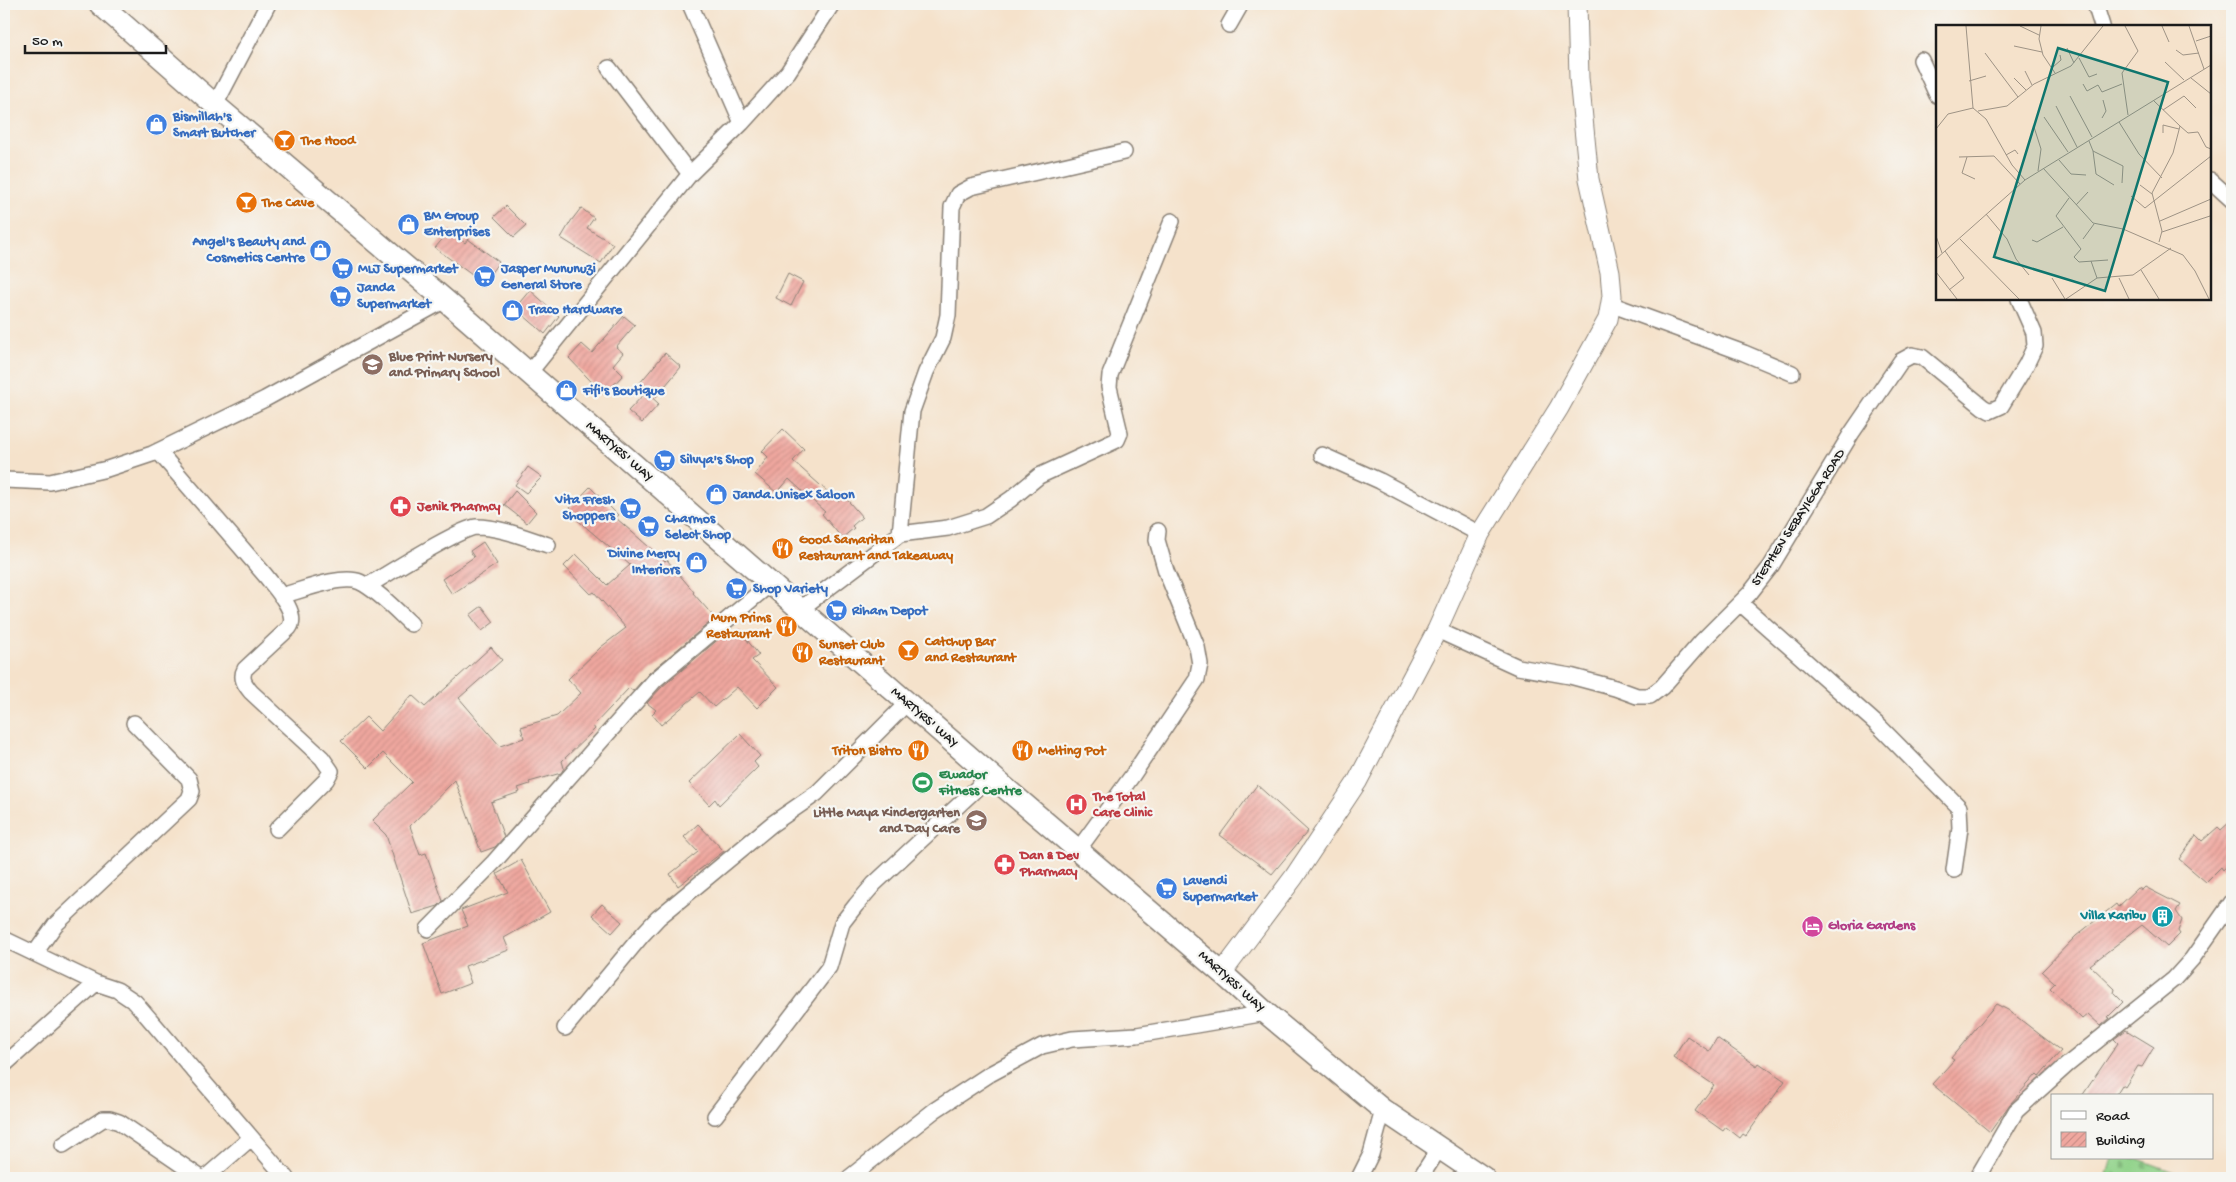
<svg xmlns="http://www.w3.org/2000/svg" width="2236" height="1182" viewBox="0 0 2236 1182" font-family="'Gochi Hand',sans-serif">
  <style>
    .cemetery { fill: url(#cemetery-stones); stroke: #577854 }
    .building { fill: url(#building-hatch) }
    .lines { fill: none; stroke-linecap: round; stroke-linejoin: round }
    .minor-casing { stroke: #887f74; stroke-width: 18 }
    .tertiary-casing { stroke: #887f74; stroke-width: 21 }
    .secondary-casing { stroke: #887f74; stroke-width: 24 }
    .minor { stroke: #fff; stroke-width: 15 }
    .tertiary { stroke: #fff; stroke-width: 19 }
    .secondary { stroke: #fff; stroke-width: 21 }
    .labels { text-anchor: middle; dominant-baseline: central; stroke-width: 4.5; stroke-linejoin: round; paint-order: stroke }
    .shop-label { font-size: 14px; font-weight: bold; fill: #366cbe; stroke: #f6f6f2; text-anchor: start }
    .food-label { font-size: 14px; font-weight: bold; fill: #c56008; stroke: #f6f6f2; text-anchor: start }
    .education-label { font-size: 14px; font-weight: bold; fill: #785e54; stroke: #f6f6f2; text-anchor: start }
    .street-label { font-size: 14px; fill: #1c1c1c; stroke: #f6f6f2 }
    .health-label { font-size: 14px; font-weight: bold; fill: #be3a42; stroke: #f6f6f2; text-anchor: start }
    .leisure-label { font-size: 14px; font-weight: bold; fill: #27864d; stroke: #f6f6f2; text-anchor: start }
    .culture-label { font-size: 14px; font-weight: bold; fill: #0d838f; stroke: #f6f6f2; text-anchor: end }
    .hotel-label { font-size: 14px; font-weight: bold; fill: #b23c85; stroke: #f6f6f2; text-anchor: start }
    .inset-road { fill: none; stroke: #9e9385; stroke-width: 1 }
    .view { fill: #0f766e; fill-opacity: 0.15; stroke: #0f766e; stroke-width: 2.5 }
    .inset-edge { fill: none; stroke: #1c1c1c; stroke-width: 2.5 }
  </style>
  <defs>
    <pattern id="cemetery-stones" width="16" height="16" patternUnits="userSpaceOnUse" patternTransform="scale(1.25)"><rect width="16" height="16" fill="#92d38b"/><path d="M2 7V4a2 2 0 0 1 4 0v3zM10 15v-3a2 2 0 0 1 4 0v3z" fill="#7db577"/></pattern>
    <pattern id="building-hatch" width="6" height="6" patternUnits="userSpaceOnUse" patternTransform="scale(1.25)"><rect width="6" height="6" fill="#efa79f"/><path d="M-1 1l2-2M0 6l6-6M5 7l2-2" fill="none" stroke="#cc8f88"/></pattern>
  </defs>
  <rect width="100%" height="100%" fill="#f6f6f2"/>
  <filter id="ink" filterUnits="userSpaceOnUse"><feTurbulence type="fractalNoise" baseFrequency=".02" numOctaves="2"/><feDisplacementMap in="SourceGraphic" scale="10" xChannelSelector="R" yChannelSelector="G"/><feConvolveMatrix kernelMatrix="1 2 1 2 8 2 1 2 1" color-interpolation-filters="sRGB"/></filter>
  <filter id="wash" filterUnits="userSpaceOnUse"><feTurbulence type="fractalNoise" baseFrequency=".0096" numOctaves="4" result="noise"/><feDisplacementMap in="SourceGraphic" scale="20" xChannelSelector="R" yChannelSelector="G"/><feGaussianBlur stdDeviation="1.12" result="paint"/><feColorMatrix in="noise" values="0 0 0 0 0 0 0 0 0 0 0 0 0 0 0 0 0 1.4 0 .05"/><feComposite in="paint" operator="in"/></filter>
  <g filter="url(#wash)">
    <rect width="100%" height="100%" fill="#f5e2cb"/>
    <path class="cemetery" d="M2112,1158H2136L2190,1178H2106Z"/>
    <g id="blocks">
      <path class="building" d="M506,206L526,226L514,237L494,217Z
        M581,208L594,218L587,228L613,244L601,263L561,238L571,221Z
        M450,230L465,243L468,239L499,262L483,283L435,248Z
        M788,274L803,282L791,306L776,298Z
        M530,290L559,316L545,334L515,308Z
        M624,316L635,325L616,347L623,353L613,365L623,375L604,395L569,358L582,344L592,353Z
        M665,353L681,367L655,398L639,384Z
        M646,392L659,404L642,423L628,411Z
        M783,429L804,449L793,461L838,501L844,496L862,517L852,526L854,528L842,538L822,514L825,512L789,479L777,493L755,474L768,457L762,451Z
        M528,467L542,477L526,493L515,485Z
        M590,487L618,515L616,518L665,561L667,560L694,592L693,593L715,618L649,673L633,691L629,688L593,726L595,729L562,761L564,768L561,773L529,782L530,784L518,788L520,792L491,802L504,837L495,847L481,852L455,780L410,826L420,855L426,853L443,901L438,906L412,914L386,835L372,821L412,782L383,753L368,768L341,741L366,717L380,731L412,695L425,707L491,647L502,660L459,698L500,746L524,738L521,727L557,716L581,693L568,679L601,647L626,628L594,592L591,594L564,566L576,554L607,585L630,565L567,511Z
        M515,491L536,512L527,523L504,505Z
        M483,542L497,564L452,594L442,579L474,557L470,551Z
        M482,606L494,622L482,631L470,615Z
        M739,630L759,655L752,660L778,687L757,708L737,687L714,707L700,692L661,725L652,714L656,710L647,703L662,687L728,631L732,636Z
        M740,734L760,756L754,762L758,767L719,805L715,799L709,805L689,783Z
        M1257,785L1308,831L1272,874L1220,835Z
        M2232,820V860L2223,870L2221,867L2206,882L2179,859L2196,835L2202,841L2218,827L2221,830Z
        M698,824L724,851L678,886L670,874L698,852L684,837Z
        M521,860L550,912L504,938L509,950L465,966L471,983L442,994L423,943L468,926L461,910L508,892L497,874Z
        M2145,887L2180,905L2176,911L2182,920L2178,931L2180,934L2167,947L2142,925L2090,965L2115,989L2114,993L2123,1002L2108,1017L2110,1018L2101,1026L2088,1014L2082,1019L2050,988L2055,983L2042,971L2076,936L2116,904L2118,907L2138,888L2142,890Z
        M602,904L622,922L612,933L592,915Z
        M1996,1004L2008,1010L2061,1051L2039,1076L2037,1074L2010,1104L1990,1132L1932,1084L1954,1060L1951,1058Z
        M2126,1030L2154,1047L2142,1067L2138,1066L2125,1087L2122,1085L2115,1096H2082L2118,1043L2114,1039Z
        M1687,1036L1709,1051L1717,1038L1757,1066L1759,1063L1785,1081L1746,1136L1743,1134L1740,1138L1726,1127L1723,1131L1695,1111L1714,1085L1673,1057Z"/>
    </g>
  </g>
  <g filter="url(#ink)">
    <use href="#blocks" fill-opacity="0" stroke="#887f74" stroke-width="1"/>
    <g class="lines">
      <defs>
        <path id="minor" d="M690,4L742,123
          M2095,4L2102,26
          M1229,25L1241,4
          M1921,60L1937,95
          M609,68L690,174
          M215,105L268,4
          M2210,180L2232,200
          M1610,304L1744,353L1792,373
          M529,373L690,174L742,123L788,72L832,4
          M158,451L265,575C274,587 300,613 289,628L245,669C240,678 245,685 251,692L322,758L331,771L326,780L277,829
          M1322,455L1380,481L1480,534
          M4,480L50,482L107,469L152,454L265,399L445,300
          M900,534L948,528L986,516L1011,499L1039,476L1117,440L1120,433L1109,387L1110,375L1172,221
          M367,586C386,575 460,528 476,527C500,527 526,538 548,545
          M281,596C300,591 342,574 360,582C377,590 397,611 411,624
          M1740,603L1880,727L1959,807L1960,828L1954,870
          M799,610L900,534L912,411L926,372L943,338L948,315L952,207L958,194L971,187L1124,152
          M1437,630L1518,667L1570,676L1615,688L1637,696H1650L1662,687L1703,640L1750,593L1771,566L1851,434L1901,361L1912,355L1922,357L1983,407L1990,411L2001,406L2026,365L2035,346L2034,333L2019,299
          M1078,850L1132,776L1197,679L1200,664L1197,647L1166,571L1157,540L1158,531
          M428,929L494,862L655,680L770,584
          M4,939L96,983L117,990L135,1002L286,1178
          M35,953L55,925L189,799L192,791L189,779L134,723
          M565,1028L643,934L658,918L772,824L817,793L907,703
          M4,1065L96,983
          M715,1116L829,967L842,923L856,905L874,884L991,775
          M63,1145L103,1119H110L119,1122L201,1178
          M205,1178L251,1138
          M849,1178L935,1110L990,1074L1042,1046L1072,1039L1137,1035L1266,1013
          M1359,1178L1371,1154L1383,1110
          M1420,1178L1440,1147
          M1977,1178L2016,1111L2067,1065L2174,979L2192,959L2232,902"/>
        <path id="tertiary" d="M1222,973L1294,877L1357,782L1437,630L1480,534L1559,408L1608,319L1612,296L1610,272L1589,179L1579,78L1577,4"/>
        <path id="secondary" d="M100,4L215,105L445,300L1003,786L1222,973L1266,1013L1383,1110L1484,1178"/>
      </defs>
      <use href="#minor" class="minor-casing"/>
      <use href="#tertiary" class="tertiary-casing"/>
      <use href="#secondary" class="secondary-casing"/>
      <use href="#minor" class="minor"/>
      <use href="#tertiary" class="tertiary"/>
      <use href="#secondary" class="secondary"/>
    </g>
  </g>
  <defs>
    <symbol id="shop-disc" viewBox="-11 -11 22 22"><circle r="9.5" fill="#3f7fe0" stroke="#f6f6f2"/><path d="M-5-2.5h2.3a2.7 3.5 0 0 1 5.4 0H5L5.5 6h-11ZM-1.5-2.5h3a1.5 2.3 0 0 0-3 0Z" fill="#fff"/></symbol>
    <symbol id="bar-disc" viewBox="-11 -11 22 22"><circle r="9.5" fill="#e8710a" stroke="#f6f6f2"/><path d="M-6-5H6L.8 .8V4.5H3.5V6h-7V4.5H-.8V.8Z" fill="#fff"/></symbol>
    <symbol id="supermarket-disc" viewBox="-11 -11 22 22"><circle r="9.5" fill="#3f7fe0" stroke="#f6f6f2"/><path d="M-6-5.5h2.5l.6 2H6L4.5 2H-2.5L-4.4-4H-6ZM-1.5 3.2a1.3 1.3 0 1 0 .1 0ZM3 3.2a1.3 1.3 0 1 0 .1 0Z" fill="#fff"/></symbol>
    <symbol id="school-disc" viewBox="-11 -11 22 22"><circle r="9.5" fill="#8d6e63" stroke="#f6f6f2"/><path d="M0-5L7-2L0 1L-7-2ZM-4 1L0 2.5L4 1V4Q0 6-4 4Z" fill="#fff"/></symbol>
    <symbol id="pharmacy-disc" viewBox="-11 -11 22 22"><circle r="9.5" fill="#e0444e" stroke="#f6f6f2"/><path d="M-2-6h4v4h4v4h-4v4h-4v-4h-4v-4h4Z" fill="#fff"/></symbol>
    <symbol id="restaurant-disc" viewBox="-11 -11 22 22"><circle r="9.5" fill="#e8710a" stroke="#f6f6f2"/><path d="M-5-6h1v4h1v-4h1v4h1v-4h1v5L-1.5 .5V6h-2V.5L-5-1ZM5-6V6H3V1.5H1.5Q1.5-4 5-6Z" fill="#fff"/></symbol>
    <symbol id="stadium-disc" viewBox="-11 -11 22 22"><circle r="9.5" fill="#2e9e5b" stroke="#f6f6f2"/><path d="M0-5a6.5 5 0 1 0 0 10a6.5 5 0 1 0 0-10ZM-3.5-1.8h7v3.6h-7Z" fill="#fff"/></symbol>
    <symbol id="hospital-disc" viewBox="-11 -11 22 22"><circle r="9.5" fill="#e0444e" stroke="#f6f6f2"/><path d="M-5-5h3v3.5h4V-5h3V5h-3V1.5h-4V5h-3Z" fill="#fff"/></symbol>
    <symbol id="building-disc" viewBox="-11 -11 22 22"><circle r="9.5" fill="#0f9aa8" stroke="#f6f6f2"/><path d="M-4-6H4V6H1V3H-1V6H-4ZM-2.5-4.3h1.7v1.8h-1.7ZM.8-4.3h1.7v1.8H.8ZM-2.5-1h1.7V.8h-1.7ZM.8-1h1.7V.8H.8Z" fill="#fff"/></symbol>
    <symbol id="hotel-disc" viewBox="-11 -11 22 22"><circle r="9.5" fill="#d1479c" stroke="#f6f6f2"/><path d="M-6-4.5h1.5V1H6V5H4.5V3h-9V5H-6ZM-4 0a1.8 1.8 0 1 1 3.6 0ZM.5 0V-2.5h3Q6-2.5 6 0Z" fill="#fff"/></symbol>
  </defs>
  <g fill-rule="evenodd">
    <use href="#shop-disc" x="144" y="112" width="25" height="25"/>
    <use href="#bar-disc" x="272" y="128" width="25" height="25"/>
    <use href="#bar-disc" x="234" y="190" width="25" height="25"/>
    <use href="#shop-disc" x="396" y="212" width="25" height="25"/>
    <use href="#shop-disc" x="308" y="238" width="25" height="25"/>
    <use href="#supermarket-disc" x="330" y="256" width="25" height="25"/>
    <use href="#supermarket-disc" x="472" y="264" width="25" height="25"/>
    <use href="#supermarket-disc" x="328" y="284" width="25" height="25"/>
    <use href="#shop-disc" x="500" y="298" width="25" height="25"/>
    <use href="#school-disc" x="360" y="352" width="25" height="25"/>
    <use href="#shop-disc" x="554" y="378" width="25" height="25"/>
    <use href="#supermarket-disc" x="652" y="448" width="25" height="25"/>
    <use href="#shop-disc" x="704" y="482" width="25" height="25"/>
    <use href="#pharmacy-disc" x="388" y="494" width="25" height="25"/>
    <use href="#supermarket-disc" x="618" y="496" width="25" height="25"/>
    <use href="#supermarket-disc" x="636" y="514" width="25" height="25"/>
    <use href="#restaurant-disc" x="770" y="536" width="25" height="25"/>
    <use href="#shop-disc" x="684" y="550" width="25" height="25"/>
    <use href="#supermarket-disc" x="724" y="576" width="25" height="25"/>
    <use href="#supermarket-disc" x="824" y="598" width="25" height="25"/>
    <use href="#restaurant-disc" x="774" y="614" width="25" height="25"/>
    <use href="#bar-disc" x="896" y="638" width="25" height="25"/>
    <use href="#restaurant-disc" x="790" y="640" width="25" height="25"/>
    <use href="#restaurant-disc" x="906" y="738" width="25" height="25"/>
    <use href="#restaurant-disc" x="1010" y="738" width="25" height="25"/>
    <use href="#stadium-disc" x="910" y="770" width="25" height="25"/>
    <use href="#hospital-disc" x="1064" y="792" width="25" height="25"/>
    <use href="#school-disc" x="964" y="808" width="25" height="25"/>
    <use href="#pharmacy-disc" x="992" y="852" width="25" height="25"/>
    <use href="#supermarket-disc" x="1154" y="876" width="25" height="25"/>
    <use href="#building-disc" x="2150" y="904" width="25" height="25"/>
    <use href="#hotel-disc" x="1800" y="914" width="25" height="25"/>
  </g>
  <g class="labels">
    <g class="shop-label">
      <text x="173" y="117">Bismillah's<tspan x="173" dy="16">Smart Butcher</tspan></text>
      <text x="424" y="216">BM Group<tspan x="424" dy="16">Enterprises</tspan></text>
      <text x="305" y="242" text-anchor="end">Angel's Beauty and<tspan x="305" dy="16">Cosmetics Centre</tspan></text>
      <text x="358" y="269">MLJ Supermarket</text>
      <text x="501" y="269">Jasper Mununuzi<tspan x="501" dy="16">General Store</tspan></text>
      <text x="357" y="288">Janda<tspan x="357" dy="16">Supermarket</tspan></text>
      <text x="529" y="310">Traco Hardware</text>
      <text x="583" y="391">Fifi's Boutique</text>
      <text x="680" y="460">Silvya's Shop</text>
      <text x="733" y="495">Janda.Unisex Saloon</text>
      <text x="615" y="500" text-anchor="end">Vita Fresh<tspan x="615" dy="16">Shoppers</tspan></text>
      <text x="665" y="519">Charmos<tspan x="665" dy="16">Select Shop</tspan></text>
      <text x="680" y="554" text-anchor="end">Divine Mercy<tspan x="680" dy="16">Interiors</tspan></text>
      <text x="753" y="589">Shop Variety</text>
      <text x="852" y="611">Riham Depot</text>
      <text x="1183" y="881">Lavendi<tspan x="1183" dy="16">Supermarket</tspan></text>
    </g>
    <g class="food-label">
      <text x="301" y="141">The Hood</text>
      <text x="262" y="203">The Cave</text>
      <text x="799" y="540">Good Samaritan<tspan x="799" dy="16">Restaurant and Takeaway</tspan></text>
      <text x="771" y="618" text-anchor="end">Mum Prims<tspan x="771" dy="16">Restaurant</tspan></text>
      <text x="925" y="642">Catchup Bar<tspan x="925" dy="16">and Restaurant</tspan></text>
      <text x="819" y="645">Sunset Club<tspan x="819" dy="16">Restaurant</tspan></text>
      <text x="902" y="751" text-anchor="end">Triton Bistro</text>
      <text x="1038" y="751">Melting Pot</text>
    </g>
    <g class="education-label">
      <text x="389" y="357">Blue Print Nursery<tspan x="389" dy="16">and Primary School</tspan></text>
      <text x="960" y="813" text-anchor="end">Little Maya Kindergarten<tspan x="960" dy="16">and Day Care</tspan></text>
    </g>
    <g class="street-label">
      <text transform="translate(619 452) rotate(41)">MARTYRS' WAY</text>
      <text transform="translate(1799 518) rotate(-57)">STEPHEN SEBAYIGGA ROAD</text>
      <text transform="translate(924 718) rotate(41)">MARTYRS' WAY</text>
      <text transform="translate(1231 982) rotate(42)">MARTYRS' WAY</text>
    </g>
    <g class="health-label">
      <text x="417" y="507">Jenik Pharmcy</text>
      <text x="1093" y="797">The Total<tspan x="1093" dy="16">Care Clinic</tspan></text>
      <text x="1020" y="856">Dan &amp; Dev<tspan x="1020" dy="16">Pharmacy</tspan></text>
    </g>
    <g class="leisure-label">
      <text x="939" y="775">Ewador<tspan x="939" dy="16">Fitness Centre</tspan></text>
    </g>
    <g class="culture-label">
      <text x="2146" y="916">Villa Karibu</text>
    </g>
    <g class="hotel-label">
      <text x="1828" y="926">Gloria Gardens</text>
    </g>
  </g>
  <g transform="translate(1936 25)">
    <rect width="275" height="275" fill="#f5e2cb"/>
    <path class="inset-road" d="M30,1L37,83L50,94L76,140L89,155M84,1L103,10M105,1L103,14L107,30L119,48M189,1L202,26L186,48L192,90M226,1L233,17M253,1L268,44M260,16L275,11M78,21L106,27M131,23L138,38M240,25L247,30L263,28M49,28L82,72M143,33L153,52L161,49M229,37L248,55M117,42L125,35L124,30M89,46L96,60M78,53L90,65M255,53L275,69M33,56L50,51M147,59L151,66L162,60L166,67L186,59M134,71L156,112M218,76L244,101L237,128L216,168L226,206L223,217M120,81L141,122M227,85L248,71L260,83M42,86L71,81L98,59L135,41L167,1M108,92L132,127M166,93L170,86L167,75M183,97L203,129L226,153M244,101L252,108L262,107L270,122L275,124M98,102L105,124L102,146M0,104L12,89L37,83M227,108V100L243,104M153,116L157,126L187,141L186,158M157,126L160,149L178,160M70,130L79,125L82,129M23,132L58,131L84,159M31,132L26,148L39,154M123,135L135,149L150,150M107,143L157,198L187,204L247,230L259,246L273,274M204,160L216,169M195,171L209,183L275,131M133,173L120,191L145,224L138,232L143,237L172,235M140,180L152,167M50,189L71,214L80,234L93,250M224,196L275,174M226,207L274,191M0,211L6,228M24,214L83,274M147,214L158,199M96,215L101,217L127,202M9,226L28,253L13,265M0,234L89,155L275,40M155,236L161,253M205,245L223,274M0,247L21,274M116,253L129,274M183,253L193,274M130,274L161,253L197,250L235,223"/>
    <path class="view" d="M122,23L232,57L169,266L58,232Z"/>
    <rect width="275" height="275" class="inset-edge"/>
  </g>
  <rect width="2236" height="1182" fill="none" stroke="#f6f6f2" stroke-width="20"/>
  <rect x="2051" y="1094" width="162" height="65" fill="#f6f6f2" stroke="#9f9f9c"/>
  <rect x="2061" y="1111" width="25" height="8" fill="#ffffff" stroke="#9f9f9c"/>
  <text x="2096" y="1120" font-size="15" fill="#1c1c1c">Road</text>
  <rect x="2061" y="1132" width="25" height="15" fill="url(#building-hatch)" stroke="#9f9f9c"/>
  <text x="2096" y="1144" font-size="15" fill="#1c1c1c">Building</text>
  <path d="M25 45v8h141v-8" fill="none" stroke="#1c1c1c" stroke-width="2.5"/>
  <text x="32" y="45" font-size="15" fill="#1c1c1c" stroke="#f6f6f2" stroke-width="4" paint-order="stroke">50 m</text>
</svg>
